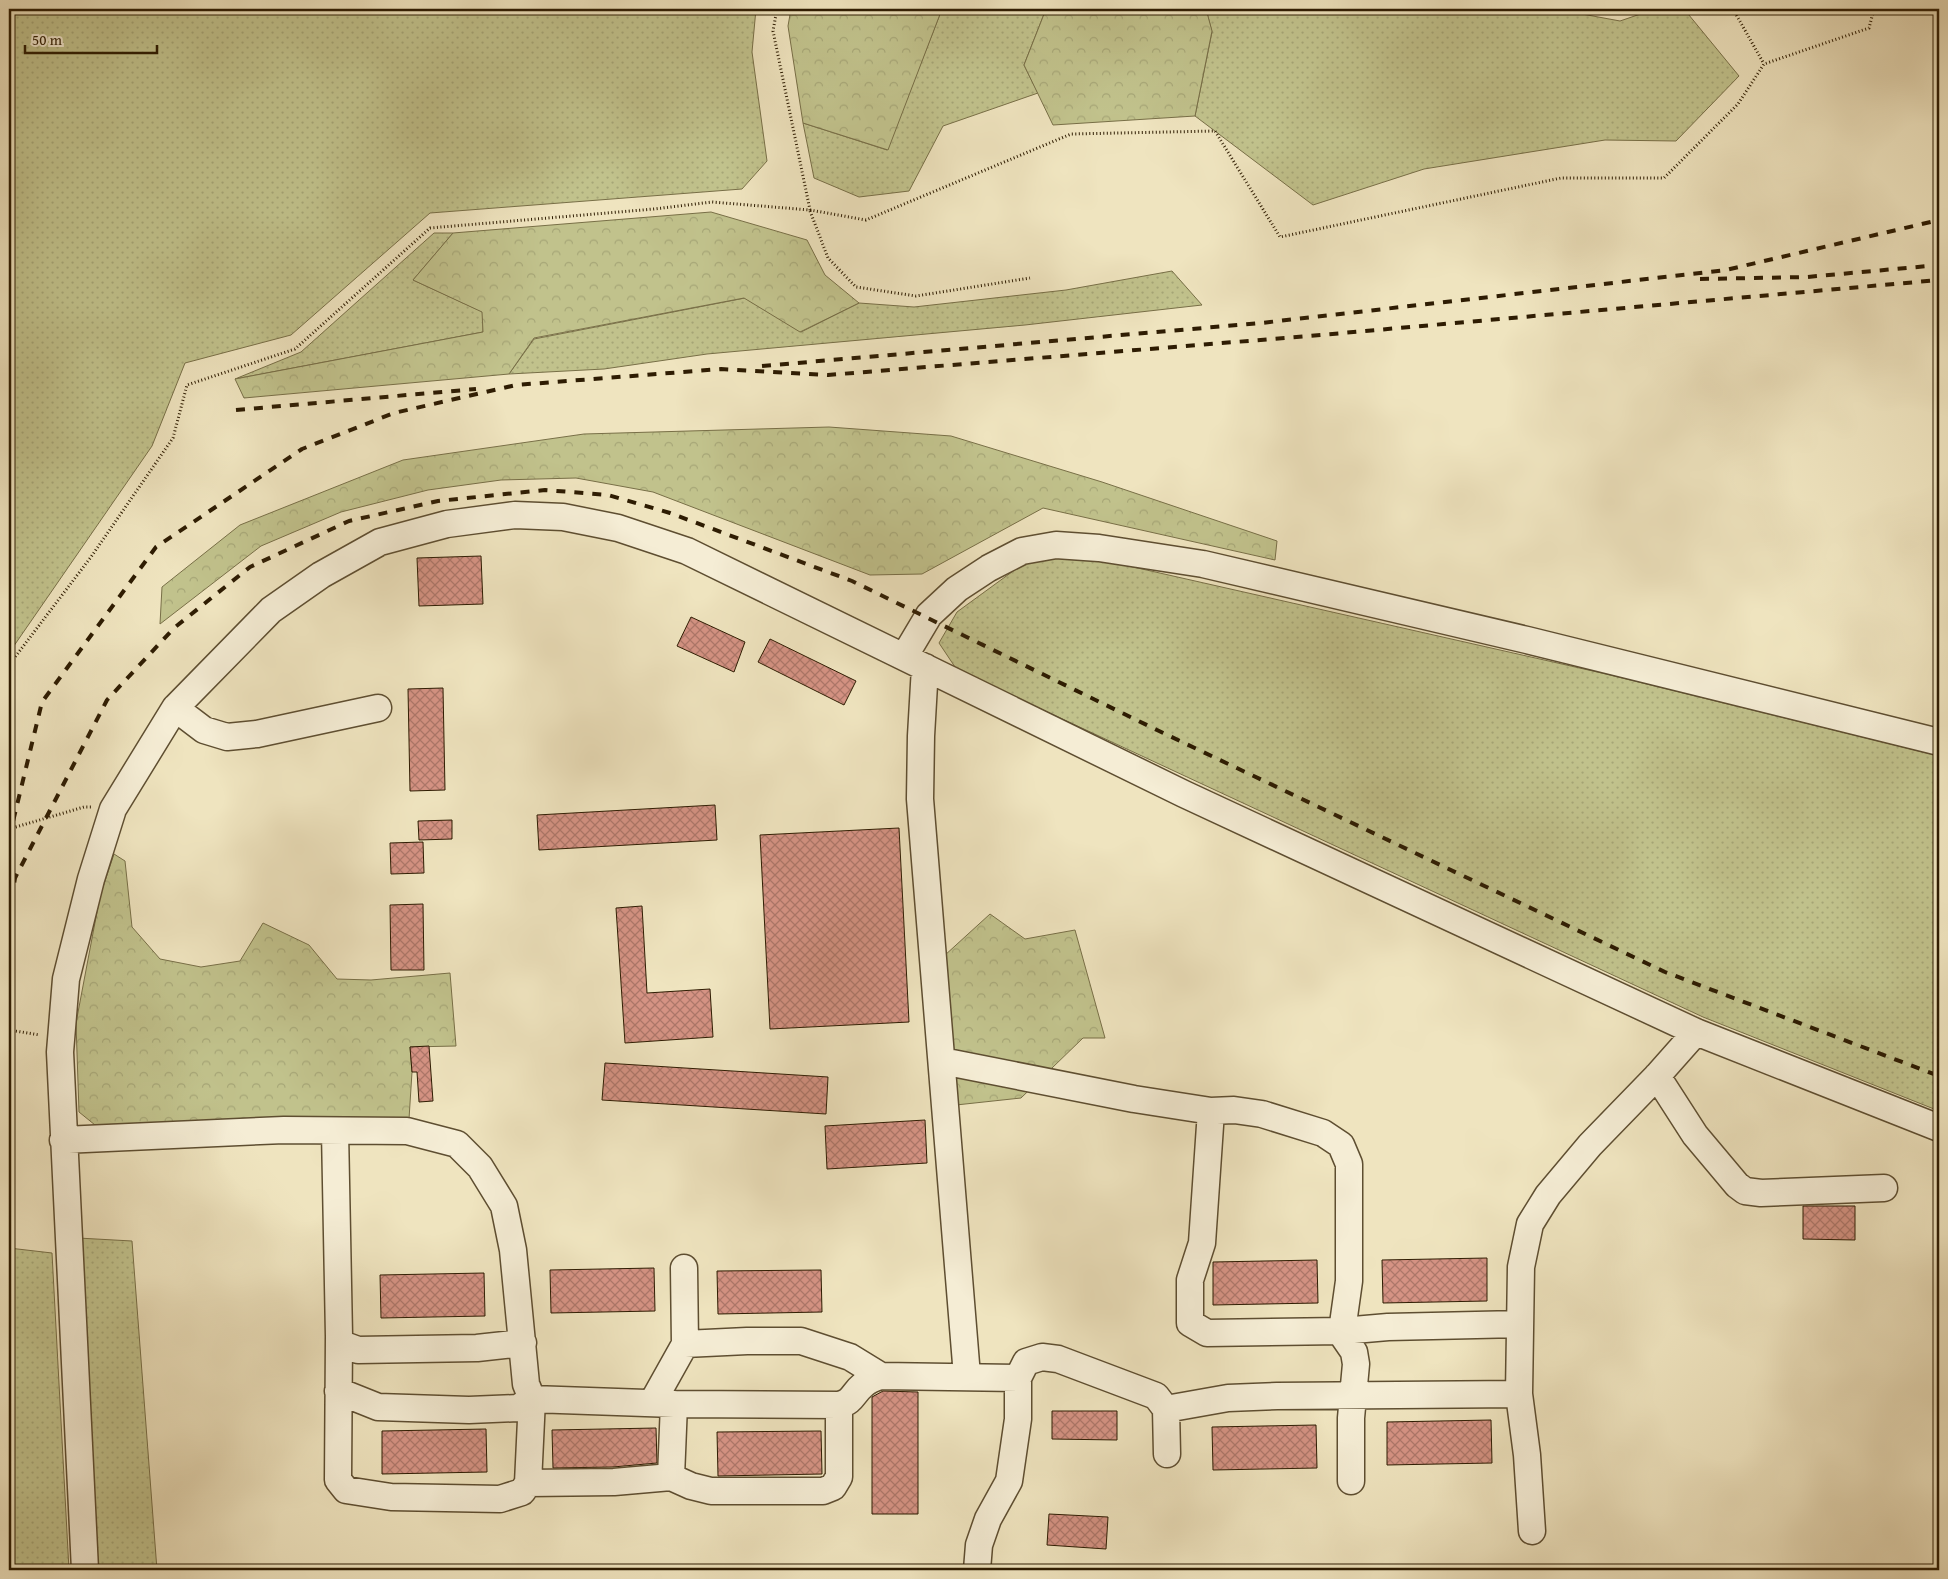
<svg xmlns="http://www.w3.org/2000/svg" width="1948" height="1579" viewBox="0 0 1948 1579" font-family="'Gentium Book Plus',serif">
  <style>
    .grass { fill: url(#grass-dots); stroke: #786f47 }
    .forest { fill: url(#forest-crowns); stroke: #786f47 }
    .building { fill: url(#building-cross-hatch); stroke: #2e1c02 }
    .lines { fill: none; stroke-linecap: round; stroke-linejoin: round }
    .minor-casing { stroke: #5e4e31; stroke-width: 29 }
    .path { stroke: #2e1c02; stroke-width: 3; stroke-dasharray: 1 2.5; stroke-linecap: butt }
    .minor { stroke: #f5edd5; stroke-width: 26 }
    .rail { stroke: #2e1c02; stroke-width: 4; stroke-dasharray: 9 9; stroke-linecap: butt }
  </style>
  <defs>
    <pattern id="grass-dots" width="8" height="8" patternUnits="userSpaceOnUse" patternTransform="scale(1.25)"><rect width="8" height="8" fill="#c1c28c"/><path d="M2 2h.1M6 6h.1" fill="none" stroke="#a6a677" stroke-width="1.8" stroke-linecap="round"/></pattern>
    <pattern id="forest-crowns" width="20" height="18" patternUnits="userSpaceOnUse" patternTransform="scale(1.25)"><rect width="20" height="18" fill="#c1c28c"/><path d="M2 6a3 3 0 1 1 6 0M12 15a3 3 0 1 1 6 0" fill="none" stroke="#a6a677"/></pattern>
    <pattern id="building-cross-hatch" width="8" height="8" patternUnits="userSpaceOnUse" patternTransform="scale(1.25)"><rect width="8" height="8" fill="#d59384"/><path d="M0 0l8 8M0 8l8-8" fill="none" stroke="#ad776a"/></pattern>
  </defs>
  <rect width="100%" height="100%" fill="#efe4bf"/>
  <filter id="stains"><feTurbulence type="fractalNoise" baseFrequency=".004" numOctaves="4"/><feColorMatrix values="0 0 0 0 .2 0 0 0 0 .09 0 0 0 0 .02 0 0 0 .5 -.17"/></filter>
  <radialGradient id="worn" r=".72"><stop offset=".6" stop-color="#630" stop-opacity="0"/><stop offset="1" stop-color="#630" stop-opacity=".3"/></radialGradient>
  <path class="grass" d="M9,9H756L752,52L767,161L742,189L430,213L291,335L185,363L152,446L9,653Z
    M942,9H1046L1024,65L1038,93L943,126L909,191L859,197L814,178L803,123L887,150Z
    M1206,9H1555L1620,21L1655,9H1684L1739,76L1676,141L1605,140L1424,169L1313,205L1195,116L1212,32Z
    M434,233H453L413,280L483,312V332L235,379L301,352Z
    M1172,271L1202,305L1025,325L707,354L604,369L509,374L534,339L745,298L801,332L859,303L914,307L1066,290Z
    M1089,557L1606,674L1939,756V1111L1703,1017L957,670L939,643L957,612L1031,558Z
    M78,1238L132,1241L157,1570H98Z
    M9,1248L52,1253L69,1570H9Z"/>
  <path class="forest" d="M791,9H942L888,150L803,123L788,26Z
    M1046,9H1206L1212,31L1195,116L1053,125L1024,65Z
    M711,212L807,240L825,275L859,303L800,332L744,298L534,338L509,374L244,398L235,379L483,332L482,312L413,280L453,233Z
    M829,427L951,436L1102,482L1277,541L1275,560L1043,508L922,574L870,575L653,492L576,478L501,480L428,490L341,512L261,546L160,624L162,587L240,525L403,460L584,434Z
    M114,854L125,861L132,927L160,959L201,967L240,961L263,923L309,945L337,979L371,980L450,973L456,1046L410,1047L412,1072L409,1119L312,1117L95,1125L79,1112L76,1023L100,896Z
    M990,914L1025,939L1075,930L1105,1038H1083L1021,1098L956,1105L944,956Z"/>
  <path class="building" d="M481,556L483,604L419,606L417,558Z
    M691,617L745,642L734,672L677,646Z
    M770,639L856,681L844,705L758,662Z
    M443,688L445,790L410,791L408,689Z
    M715,805L717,840L539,850L537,815Z
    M452,820V839L419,840L418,821Z
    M899,828L909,1022L770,1029L760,835Z
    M423,842L424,873L391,874L390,843Z
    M423,904L424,970H391L390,905Z
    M642,906L647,993L710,989L713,1037L625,1043L616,908Z
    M429,1046L433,1101L419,1102L417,1072H412L410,1047Z
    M605,1063L828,1077L826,1114L602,1100Z
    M925,1120L927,1163L827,1169L825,1126Z
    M1803,1206H1855V1240L1803,1239Z
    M1487,1258V1301L1383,1303L1382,1260Z
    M1317,1260L1318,1303L1213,1305V1262Z
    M654,1268L655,1311L551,1313L550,1270Z
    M821,1270L822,1312L718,1314L717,1271Z
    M484,1273L485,1316L381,1318L380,1275Z
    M883,1391L918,1392V1514H872V1397Z
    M1052,1411H1117V1440L1052,1439Z
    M1491,1420L1492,1463L1387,1465V1422Z
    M1316,1425L1317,1468L1213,1470L1212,1427Z
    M656,1428L657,1463L613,1467L553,1468L552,1430Z
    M486,1429L487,1472L382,1474V1431Z
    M821,1431L822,1474L718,1476L717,1432Z
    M1049,1514L1108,1517L1106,1549L1047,1545Z"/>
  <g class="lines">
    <defs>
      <path id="minor" d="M904,657L929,615L957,589L989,568L1022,551L1056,545L1099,548L1203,564L1527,640L1939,742
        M925,667L921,736L920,799L967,1376
        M175,708L204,730L227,737L257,734L378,708
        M942,1061L1134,1099L1211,1111L1234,1110L1262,1114L1323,1133L1341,1145L1349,1164V1281L1342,1331L1343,1336L1354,1352L1356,1364L1351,1418V1481
        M1657,1076L1695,1135L1737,1185L1745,1191L1761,1193L1884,1188
        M1211,1111L1202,1243L1190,1280V1323L1207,1333L1342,1331L1388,1327L1520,1324
        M335,1131L339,1336L338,1480L346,1490L391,1497L500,1499L522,1492L528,1483L532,1399
        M63,1140L284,1130L407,1131L457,1144L480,1167L504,1206L513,1250L526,1384L532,1399L674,1404L839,1405C853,1402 853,1393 863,1385C868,1380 874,1378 881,1376L1018,1378L1026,1362L1042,1357L1058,1359L1156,1396L1166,1409L1167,1454
        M339,1343L358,1350L477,1348L523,1343
        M685,1344L747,1341H801L850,1357L881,1376
        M338,1391L378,1407L469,1410L518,1408L532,1399
        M652,1403L685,1344L684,1268
        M1166,1409L1228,1398L1277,1396L1519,1394
        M671,1477L674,1404
        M528,1483L614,1482L671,1477L691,1486L711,1491H823L833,1487L839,1477V1405
        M1532,1531L1527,1455L1519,1394L1521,1267L1530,1224L1548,1195L1590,1145L1657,1076L1696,1032
        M85,1570L60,1052L66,979L91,879L113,809L175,708L271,610L321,575L380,542L447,524L515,515L563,517L618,528L687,551L1184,794L1696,1032L1939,1128
        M977,1570L979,1545L988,1519L1009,1481L1018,1419V1378"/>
    </defs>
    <use href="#minor" class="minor-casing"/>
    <path class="path" d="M1733,9L1764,64
      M810,210L866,220L1071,134L1215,131L1280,237L1561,178H1664L1738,104L1764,64L1869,28L1874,9
      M810,211L828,258L856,287L916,296L1030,278
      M9,665L91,557L173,438L187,385L295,349L430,228L654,209L712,202L810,210L773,31L777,9
      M9,829L84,807H92
      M9,1030L40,1035"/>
    <use href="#minor" class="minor"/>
    <path class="rail" d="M1700,279L1807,277L1939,265
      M762,366L1261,323L1726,270L1939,220
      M236,410L476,389
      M9,838L42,702L156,547L302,449L394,413L516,385L721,369L828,375L1309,336L1939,280
      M9,918L15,878L107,700L174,628L250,567L349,521L438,501L545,490L608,495L670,513L852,581L1157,730L1665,972L1939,1076"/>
  </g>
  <rect width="1948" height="1579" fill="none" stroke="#efe4bf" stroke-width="30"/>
  <rect x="10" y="10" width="1928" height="1559" fill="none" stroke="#2e1c02" stroke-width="2.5"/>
  <rect x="15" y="15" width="1918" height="1549" fill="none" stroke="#2e1c02"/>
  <path d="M25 45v8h132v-8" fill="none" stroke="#2e1c02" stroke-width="2.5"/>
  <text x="32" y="45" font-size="15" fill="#2e1c02" stroke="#f5edd5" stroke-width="4" paint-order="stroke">50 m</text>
  <rect width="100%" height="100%" filter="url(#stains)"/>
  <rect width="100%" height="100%" fill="url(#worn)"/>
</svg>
